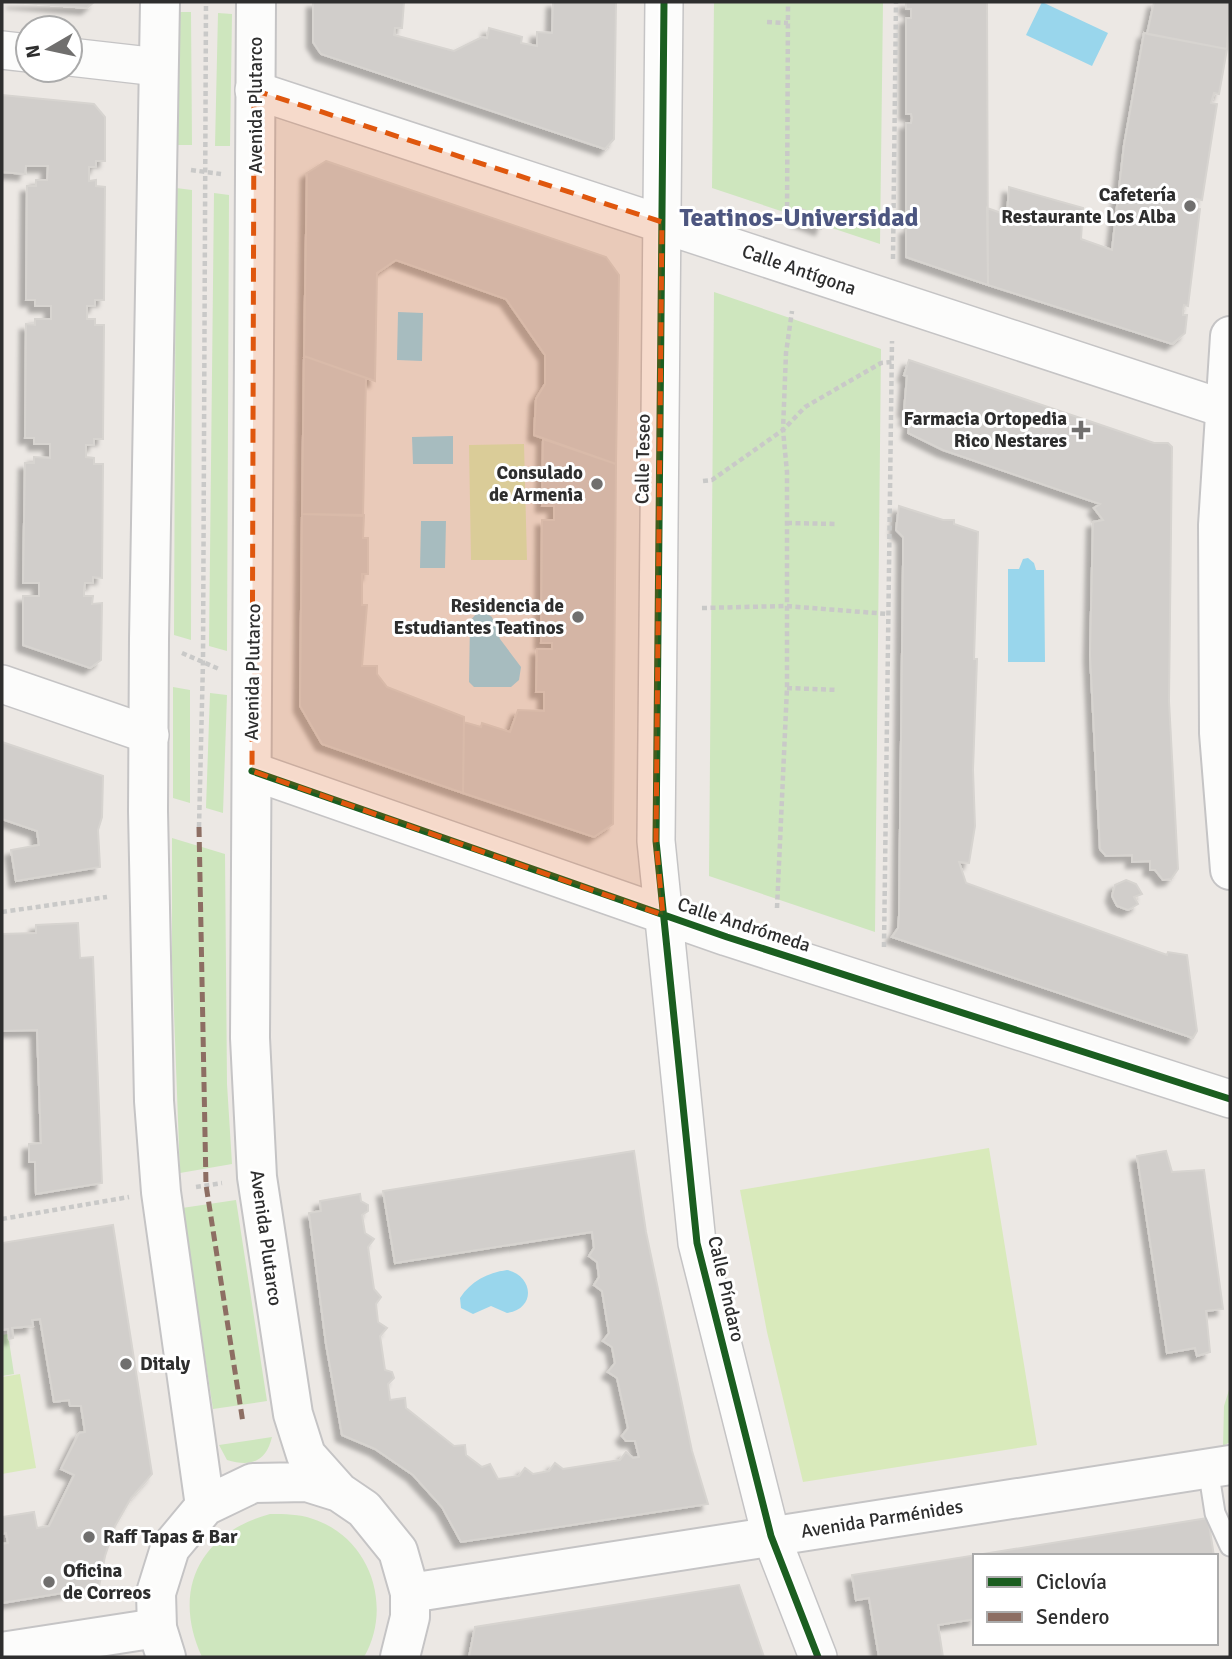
<svg xmlns="http://www.w3.org/2000/svg" width="1232" height="1659" viewBox="0 0 1232 1659" font-family="Signika,sans-serif">
  <style>
    .green { fill: #cee6be }
    .pitch { fill: #d9eabb }
    .water { fill: #99d6ec }
    .building { fill: #d1cecb; stroke: #d7d4d0; stroke-width: 2; filter: url(#shadow) }
    .lines { fill: none; stroke-linecap: round; stroke-linejoin: round }
    .service-casing { stroke: #c5c4c5; stroke-width: 23 }
    .minor-casing { stroke: #c5c4c5; stroke-width: 40 }
    .tertiary-casing { stroke: #c5c4c5; stroke-width: 42 }
    .secondary-casing { stroke: #c5c4c5; stroke-width: 42 }
    .path { stroke: #c9c9c8; stroke-width: 4.5; stroke-dasharray: 5 3.5; stroke-linecap: butt }
    .service { stroke: #fcfcfb; stroke-width: 19 }
    .minor { stroke: #fcfcfb; stroke-width: 37 }
    .tertiary { stroke: #fcfcfb; stroke-width: 38 }
    .secondary { stroke: #fcfcfb; stroke-width: 38 }
    .quiet { stroke: #8d6e63; stroke-width: 5; stroke-dasharray: 10 5; stroke-linecap: butt }
    .cycleway-casing { stroke: #fff; stroke-width: 11 }
    .cycleway { stroke: #1b5e20; stroke-width: 7 }
    .marked { fill: #df570e; fill-opacity: 0.2; stroke: #df570e; stroke-width: 5; stroke-dasharray: 14 9; stroke-linejoin: round }
    .poi-dot { fill: #706f6e; stroke: #fff; stroke-width: 2.5 }
    .labels { text-anchor: middle; dominant-baseline: central; stroke-width: 6; stroke-linejoin: round; paint-order: stroke }
    .street-label { font-size: 19px; fill: #2e2e2e; stroke: #fff }
    .poi-label { font-size: 19px; font-weight: bold; fill: #2e2e2e; stroke: #fff; text-anchor: end }
    .district-label { font-size: 26px; font-weight: bold; fill: #4d5680; stroke: #fff }
  </style>
  <defs>
    <filter id="shadow"><feDropShadow dx="-6" dy="6" stdDeviation="2" flood-color="#0004"/></filter>
  </defs>
  <rect width="100%" height="100%" fill="#ece8e4"/>
  <path class="green" d="M714,2H883L880,244L712,188Z
    M176,12H191L192,145H176Z
    M218,13L232,14L230,146H215Z
    M176,188L192,190L191,640L174,635Z
    M214,193L229,195L227,651L209,646Z
    M714,292L881,349L875,932L709,876Z
    M173,687L190,690V803L173,798Z
    M210,693L227,695L223,813L206,808Z
    M172,838L225,854L227,1084L232,1164L180,1173L172,960Z
    M236,1200L267,1401L213,1409L182,1208Z
    M8,1334L14,1374L2,1376V1335Z
    M1230,1387V1442L1223,1446L1224,1406Z
    M272,1437C266,1462 251,1467 227,1460L219,1445Z
    M270,1514C285,1514 299,1514 313,1519C371,1538 393,1607 364,1657H202C171,1590 200,1533 270,1514Z"/>
  <path class="pitch" d="M524,444L527,560H471L469,445Z
    M989,1148L1037,1445L803,1482L767,1332L740,1190Z
    M20,1374L36,1468L2,1474V1377Z"/>
  <path class="water" d="M1042,2L1108,33L1092,66L1026,35Z
    M398,312L423,313L422,361L397,360Z
    M453,436V464H413L412,437Z
    M421,521H446L445,568H420Z
    M1028,558L1034,563L1036,570H1044L1045,662H1008V569H1019L1023,559Z
    M484,612L492,617L500,639L521,667L519,680L511,687H474L469,682L470,621L476,614Z
    M507,1270C534,1276 536,1309 507,1313L491,1306L473,1314L461,1308L460,1298C471,1281 487,1273 507,1270Z"/>
  <path class="building" d="M12,2H94L87,8Z
    M313,2H404L402,28H395L394,35L454,51L482,37L487,38L489,28L522,37L521,43L537,46V32L552,33L553,2H616L614,139L605,149L321,54L313,42Z
    M906,2H987L988,285L906,257V228H911L912,219H906V123H911L912,118L911,114H906V18H911V9H906Z
    M1154,2H1230L1227,49L1147,34Z
    M1144,33L1227,49L1219,94L1214,93L1211,103L1217,104L1202,200L1196,199L1195,204V208L1200,209L1188,306L1184,305L1183,310V315H1187L1185,333L1172,344L988,285L987,208L1007,215L1009,187L1083,208L1081,239L1112,250L1124,145Z
    M2,95L94,104L105,117V161H96V167H89V181L96,180V186L105,187L104,300H95V306H87V319H95V325H104L103,439H94V445H86V457L94,458V464H103L102,578L93,577V583H85L84,590V596H93L92,604L102,603L101,660L90,668L23,645V596H39V583H23L25,463H34V457L50,458V444H34V438H25L26,324L35,325V319H51V306H35V300H26L27,186H36V180H47L48,166H26L25,174L2,172Z
    M326,161L606,257L619,275L616,464L534,435L536,399L545,384V355L506,299L396,260L377,273L375,381L304,356L307,173Z
    M801,209L825,218L821,229L797,220Z
    M304,356L366,378L363,516L302,514Z
    M909,360L1154,443H1168L1172,447L1169,701L1178,869L1171,879L1163,880L1155,870H1150V861L1132,862V855L1106,856L1100,849L1090,655L1093,522L1103,520L1094,508L1100,504L943,450L908,433L910,420L905,419L908,412L904,411L907,376L904,375Z
    M543,439L616,464L613,824L594,837L463,793L464,722L481,727L482,723L510,732L518,710L544,711V692H536L537,649H552V643H541L542,520H554V506H542Z
    M899,506L943,520H954V524L978,532L974,659H977L973,770L975,826L969,863L959,862L966,883L1167,955L1168,952L1187,955L1197,1031L1193,1038L892,937L898,928L899,916L903,565V537L896,530Z
    M302,514L364,515L363,538H368V574H362V605H367L362,666H377V674L387,687L464,717L463,793L322,744L300,706Z
    M2,742L103,776L102,817L98,830L100,867L16,881L11,850L39,845L37,831L2,819Z
    M1126,880L1136,884L1142,894L1134,897L1138,904L1128,910L1117,906L1112,896L1115,885Z
    M78,923L80,958L93,957L102,1183L36,1194L35,1162H29V1144L41,1143L37,1030L2,1031V934L36,933V925Z
    M634,1151L646,1232L692,1451L708,1504L461,1542L442,1507L413,1475L375,1449L342,1435L326,1344L309,1213L321,1211L320,1201L360,1194L361,1201L368,1205V1211L362,1215L365,1233L374,1239L368,1247L374,1289L381,1297L376,1304L378,1322L387,1328L380,1336L385,1370L392,1372L394,1378L388,1384L390,1400L405,1398L406,1408L454,1446L465,1445L466,1455L482,1467L490,1464L498,1479L519,1476L525,1468L533,1474L549,1471L555,1463L563,1469L620,1460L626,1452L633,1458L639,1457L635,1441H626L622,1436L628,1428L617,1378L608,1372L615,1363L612,1347L603,1341L609,1333L602,1291L594,1285L599,1277L597,1262L589,1256L594,1248L592,1232L395,1263L383,1191Z
    M1166,1151L1172,1172L1204,1170L1223,1309L1206,1311L1210,1352L1197,1356L1195,1348L1167,1353L1137,1156Z
    M113,1225L152,1474L131,1498L115,1526L105,1556L99,1587L2,1603V1544L8,1543L6,1533L2,1534V1517L34,1512L37,1528L49,1526L74,1475L61,1469L79,1433L85,1432L81,1406H70L69,1400L54,1402L40,1319L32,1320L33,1326L12,1328L13,1338L9,1339L8,1329L2,1330V1243Z
    M1208,1518L1214,1556H975V1619L938,1625L943,1657H879L869,1598L856,1600L852,1575Z
    M739,1585L764,1657H469L475,1627Z"/>
  <g class="lines">
    <defs>
      <path id="service" d="M1208,1468L1215,1513L1230,1546"/>
      <path id="minor" d="M664,2L656,841L697,1243L771,1536L818,1657
        M2,50L28,53
        M70,57L158,67
        M254,90L1225,409
        M2,684L150,735
        M252,771L727,937L1230,1099"/>
      <path id="tertiary" d="M1230,336L1218,525L1219,733L1230,870
        M410,1593L1230,1465
        M2,1652L157,1628"/>
      <path id="secondary" d="M160,2L149,639L148,811L154,1101L161,1192L205,1506
        M256,2L250,1038L257,1177L293,1414L306,1455L339,1492
        M166,1657L157,1628L156,1593L170,1548L205,1506L253,1483L307,1482L339,1492L364,1509L398,1551L410,1593V1617L400,1657"/>
    </defs>
    <use href="#service" class="service-casing"/>
    <use href="#minor" class="minor-casing"/>
    <use href="#tertiary" class="tertiary-casing"/>
    <use href="#secondary" class="secondary-casing"/>
    <path class="path" d="M767,22L788,23
      M191,170L221,174
      M787,224L788,2
      M893,259L896,2
      M703,481L712,480L783,430L805,407L881,363L892,362
      M787,523L837,524
      M702,608L786,606L888,614
      M182,653L219,669
      M787,688L838,690
      M199,827L203,662L206,2
      M777,908L787,688V472L783,430L786,353L792,311
      M2,912L107,897
      M884,947L892,341
      M196,1187L222,1183
      M2,1219L129,1197"/>
    <use href="#service" class="service"/>
    <use href="#minor" class="minor"/>
    <use href="#tertiary" class="tertiary"/>
    <use href="#secondary" class="secondary"/>
    <path class="quiet" d="M199,827L206,1185L243,1423"/>
    <defs>
      <path id="cycleway" d="M664,2L656,841L697,1243L771,1536L818,1657
        M252,771L727,937L1230,1099"/>
    </defs>
    <use href="#cycleway" class="cycleway-casing"/>
    <use href="#cycleway" class="cycleway"/>
  </g>
  <path class="marked" d="M254,90L662,222L656,841L663,915L252,771Z"/>
  <g class="poi-dot">
    <circle cx="1190" cy="206" r="7"/>
    <path d="M1077.5 419.5h7v7h7v7h-7v7h-7v-7h-7v-7h7z"/>
    <circle cx="597" cy="484" r="7"/>
    <circle cx="578" cy="617" r="7"/>
    <circle cx="126" cy="1364" r="7"/>
    <circle cx="89" cy="1537" r="7"/>
    <circle cx="49" cy="1582" r="7"/>
  </g>
  <g class="labels">
    <g class="street-label">
      <text transform="translate(256 105) rotate(-90)">Avenida Plutarco</text>
      <text transform="translate(799 270) rotate(19)">Calle Antígona</text>
      <text transform="translate(643 459) rotate(-89)">Calle Teseo</text>
      <text transform="translate(253 672) rotate(-89)">Avenida Plutarco</text>
      <text transform="translate(744 925) rotate(18)">Calle Andrómeda</text>
      <text transform="translate(266 1238) rotate(82)">Avenida Plutarco</text>
      <text transform="translate(726 1289) rotate(77)">Calle Píndaro</text>
      <text transform="translate(882 1519) rotate(-9)">Avenida Parménides</text>
    </g>
    <g class="poi-label">
      <text x="1176" y="195">Cafetería<tspan x="1176" dy="22">Restaurante Los Alba</tspan></text>
      <text x="1067" y="419">Farmacia Ortopedia<tspan x="1067" dy="22">Rico Nestares</tspan></text>
      <text x="583" y="473">Consulado<tspan x="583" dy="22">de Armenia</tspan></text>
      <text x="564" y="606">Residencia de<tspan x="564" dy="22">Estudiantes Teatinos</tspan></text>
      <text x="140" y="1364" text-anchor="start">Ditaly</text>
      <text x="103" y="1537" text-anchor="start">Raff Tapas &amp; Bar</text>
      <text x="63" y="1571" text-anchor="start">Oficina<tspan x="63" dy="22">de Correos</tspan></text>
    </g>
    <g class="district-label">
      <text x="799" y="218">Teatinos-Universidad</text>
    </g>
  </g>
  <rect width="1232" height="1659" fill="none" stroke="#2e2e2e" stroke-width="7"/>
  <rect x="973" y="1554" width="245" height="91" fill="#ffffff" stroke="#ababab" stroke-width="2"/>
  <rect x="987" y="1577" width="35" height="10" fill="#1b5e20" stroke="#ababab" stroke-width="2"/>
  <text x="1036" y="1589" font-size="21" fill="#2e2e2e">Ciclovía</text>
  <rect x="987" y="1612" width="35" height="10" fill="#8d6e63" stroke="#ababab" stroke-width="2"/>
  <text x="1036" y="1624" font-size="21" fill="#2e2e2e">Sendero</text>
  <g transform="translate(49 49) rotate(261)"><circle r="33" fill="#ffffff" stroke="#ababab" stroke-width="2"/>
  <path d="M0-5L12 26L0 18L-12 26Z" fill="#706f6e"/>
  <text y="-10" font-size="19" font-weight="bold" text-anchor="middle" fill="#2e2e2e">N</text>
  </g>
</svg>
